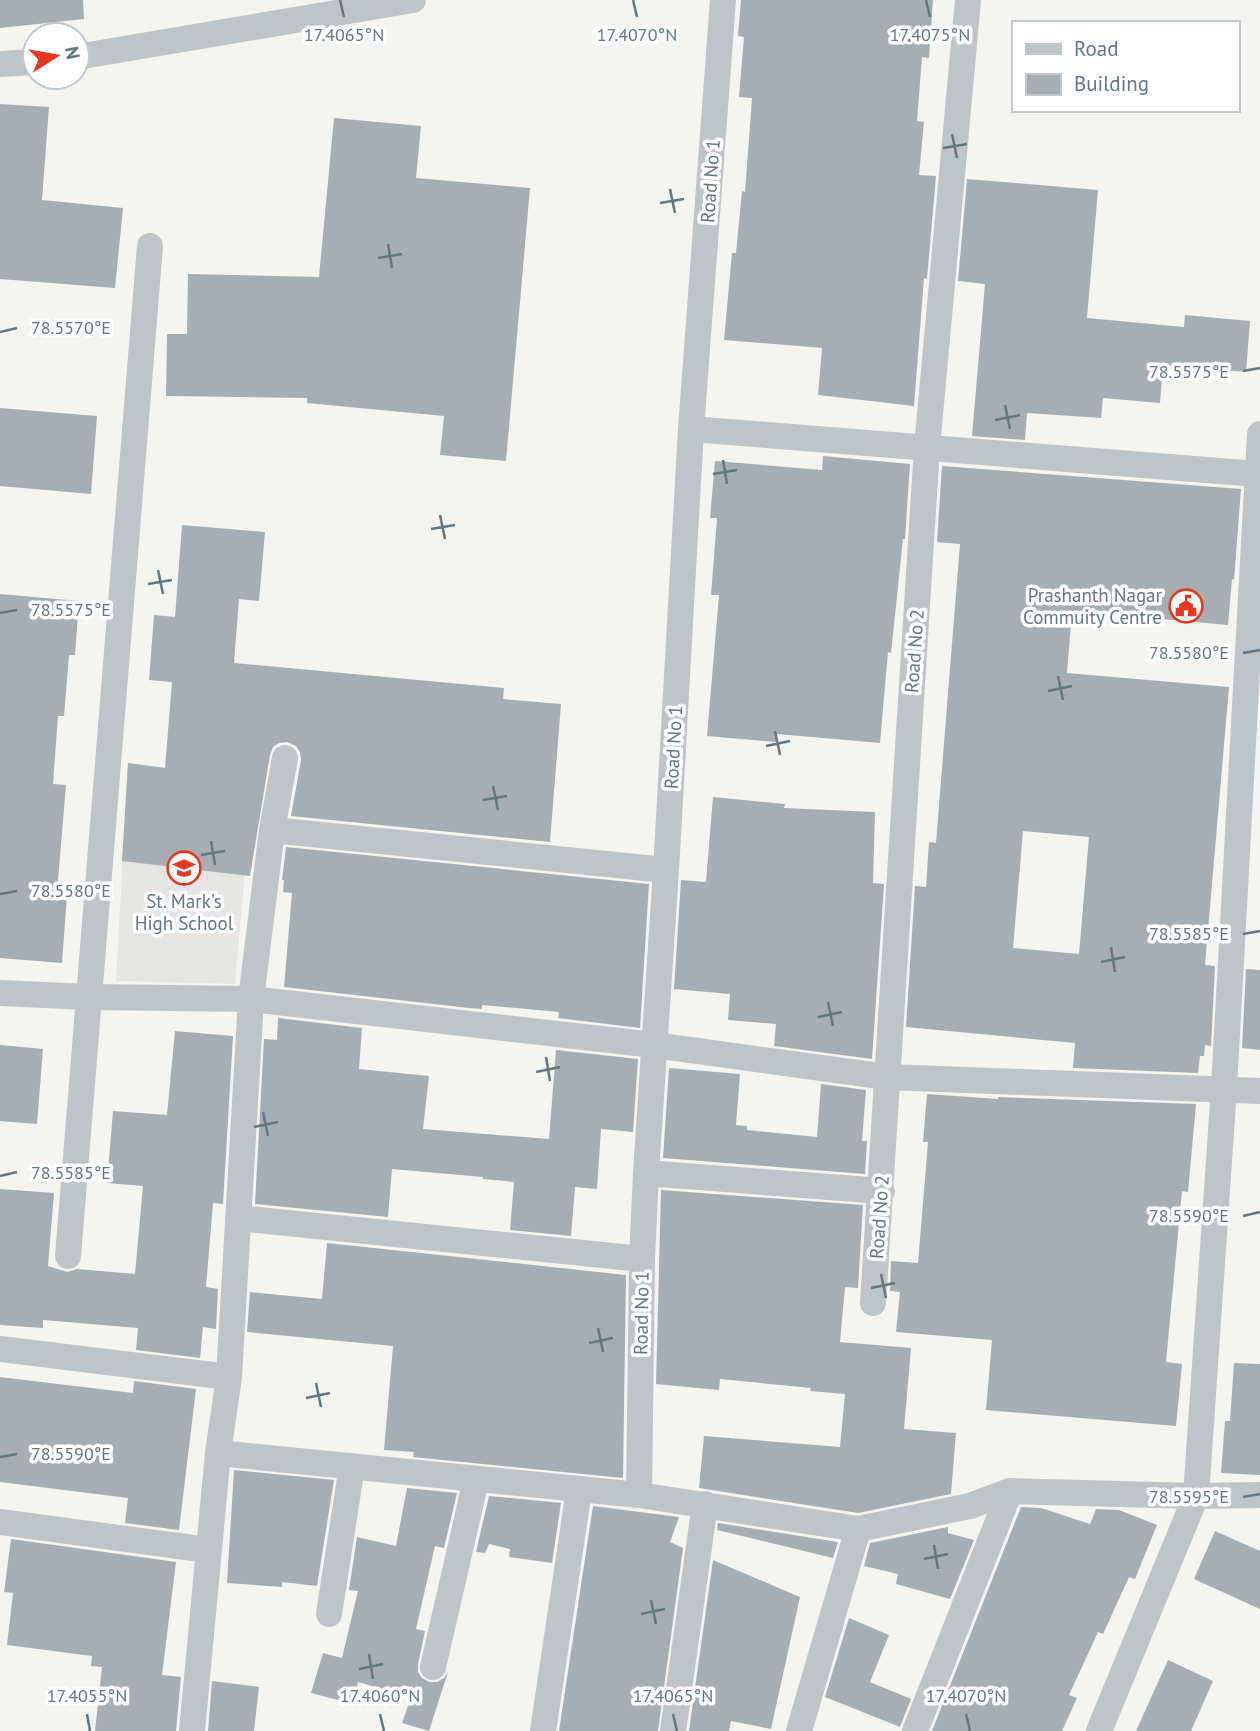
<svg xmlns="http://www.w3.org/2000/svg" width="1260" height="1731" viewBox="0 0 1260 1731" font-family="'PT Sans',sans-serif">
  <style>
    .built { fill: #e5e5e3 }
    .building { fill: #a5afb3; fill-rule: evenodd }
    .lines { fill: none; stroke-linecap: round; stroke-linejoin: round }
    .minor { stroke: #bfc4c6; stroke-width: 26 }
    .ticks { fill: none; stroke: #637781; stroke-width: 2.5 }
    .labels { text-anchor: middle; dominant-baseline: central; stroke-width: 7; stroke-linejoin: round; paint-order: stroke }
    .street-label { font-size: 19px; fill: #637781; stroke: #fff }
    .poi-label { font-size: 19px; fill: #637781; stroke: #fff; text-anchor: end }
    .ticks-label { font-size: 18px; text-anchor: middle; fill: #637781; stroke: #fff; stroke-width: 7; stroke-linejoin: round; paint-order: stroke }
  </style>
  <rect width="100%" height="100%" fill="#f4f4f0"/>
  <path class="built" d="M128,763L253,780L235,984L116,981Z"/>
  <path class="building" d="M0,0H83L84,19L0,28Z
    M741,0H933L929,58L922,57L917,121L924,122L919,175L936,176L927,279L924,278L914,406L818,395L822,348L724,340L732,253H736L742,191L745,192L752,98L739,97L744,37L738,36Z
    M0,104L49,107L42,200L123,208L115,288L0,279Z
    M334,118L421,126L416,178L530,188L506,461L440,455L444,416L307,403V398L166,396L167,334H187L188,274L319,277Z
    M967,179L1098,190L1087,318L1184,327L1185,315L1250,321L1246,372L1163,365L1160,403L1103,398L1101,418L1027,413L1025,440L972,436L985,284L958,281Z
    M0,408L97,416L91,494L0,486Z
    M823,456L910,464L905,539H903L891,653L888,652L880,743L777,734L776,742L707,736L719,595H711L717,518H710L715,461L822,470Z
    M942,466L1241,489L1234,580L1232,579L1228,625L1072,611L1067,673L1229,687L1205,965L1215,966L1211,1046L1205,1045L1204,1056H1200L1198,1073L1073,1068L1075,1043L906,1027L915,886L926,887L929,842L936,843L960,544L937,542ZM1023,831L1089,837L1079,954L1013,948Z
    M182,525L265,532L259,601L239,599L234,663L504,688L503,699L561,704L550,842L291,816L301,760L300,752L296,746L287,742L279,743L273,747L270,755L250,876L122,861L128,763L165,768L172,682L149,680L154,615L175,617Z
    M0,594L79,601L75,655H69L64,716H58L53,784L66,785L58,881L68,882L62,963L0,958Z
    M713,797L785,804L784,808L875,812L873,883L884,884L872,1059L774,1046L776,1024L728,1020L730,994L674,989L681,880L706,882Z
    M286,847L649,884L640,1028L558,1018L559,1012L482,1005V1009L469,1008L284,987L292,893L283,892L284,880H282Z
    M1246,969L1260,970V1050L1242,1048Z
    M278,1018L362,1028L359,1069L429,1076L423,1129L549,1139L556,1050L638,1059L633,1132L601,1129L597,1189L575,1187L571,1236L510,1230L514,1182L483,1179V1177L392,1169L388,1217L255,1204L264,1039L277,1040Z
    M175,1031L233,1036L223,1204L213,1203L206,1287L218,1289L216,1329L203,1327L200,1358L136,1350L138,1328L43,1320V1328L0,1325V1189L54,1193L48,1266L67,1272L77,1269L135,1274L143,1186L107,1183L113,1111L167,1115Z
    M0,1045L43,1049L37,1124L0,1121Z
    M669,1068L740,1074L736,1125L747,1126V1130L817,1137L821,1084L866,1090L862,1141H867L865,1174L663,1158Z
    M927,1094L998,1099V1097L1196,1104L1188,1192L1182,1191L1166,1362L1182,1364L1176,1426L986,1410L992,1340L896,1332L900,1292L890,1291L891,1261L918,1263L928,1142H923Z
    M661,1190L863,1205L858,1288L845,1287L840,1342L911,1348L904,1429L956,1433L951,1494L858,1513L699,1488L704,1436L840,1447L845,1394L810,1391L811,1388L720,1379L719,1390L656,1384Z
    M327,1243L626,1275L623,1478L413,1457L414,1452L384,1450L393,1346L247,1332L250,1292L322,1299Z
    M1234,1363L1260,1364V1475L1221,1473L1225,1421H1230Z
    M0,1377L133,1393L134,1381L196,1389L179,1530L125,1523L128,1498L0,1482Z
    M234,1470L334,1480L317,1586L282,1582V1587L227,1583Z
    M407,1488L457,1493L444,1548L435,1546L416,1629L425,1631L418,1664V1672L422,1678L429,1682H437L444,1678L448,1672L429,1731L402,1723L411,1697L358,1682L353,1704L311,1693L323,1653L342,1658L358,1591L349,1590L357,1537L396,1546Z
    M489,1496L561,1503L552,1563L509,1557L510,1549L489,1544L485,1553L476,1552Z
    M593,1506L679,1517L670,1542L683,1548L658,1731H559Z
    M1021,1507L1041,1508L1090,1524L1096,1509L1119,1510L1157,1525L1135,1579L1129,1577L1103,1634L1098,1632L1069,1695L1077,1698L1062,1731H932Z
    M718,1523L838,1542L833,1558L717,1530Z
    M948,1527V1533L974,1540L950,1599L896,1584L898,1574L864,1566L870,1543Z
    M1215,1531L1260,1551V1609L1194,1579Z
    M11,1539L176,1562L162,1675L181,1677L176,1731H95L102,1667L91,1666L92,1656L7,1645L13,1593L4,1592Z
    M713,1560L800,1597L771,1729L731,1721L729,1731H689Z
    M849,1618L889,1635L870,1682L911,1699L900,1727L825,1697Z
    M1168,1660L1213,1681L1191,1731H1136Z
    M212,1681L259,1687L254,1731H208Z"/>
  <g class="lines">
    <path class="minor" d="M77,57L413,0
      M0,64L35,62
      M691,429L1257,474
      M272,830L666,870
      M0,993L89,997L251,999L654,1045L887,1077L1260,1091
      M646,1173L882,1191
      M238,1218L642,1259
      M68,1256L150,246
      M873,1303L927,447L968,0
      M0,1349L229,1377
      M218,1453L639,1495L858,1529L970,1506L1010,1491L1196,1496L1260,1495
      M639,1495L642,1259L646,1173L666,870L691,429L723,0
      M0,1522L208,1550
      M329,1614L352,1466
      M433,1667L476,1480
      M192,1731L218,1453L229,1377L251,999L272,830L285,758
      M543,1731L579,1490
      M673,1731L705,1504
      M799,1731L858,1529
      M915,1731L1010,1491
      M1099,1731L1196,1496L1224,1088L1260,434"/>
  </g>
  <path class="ticks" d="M340,0L344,17M633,0L637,17M926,0L930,17M952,134L957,158M943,148L967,144M670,189L675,213M660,203L684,199M388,244L392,268M378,258L402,254M0,332L17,328M1243,371L1260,368M1005,405L1010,429M995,420L1020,415M723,460L727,484M713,474L737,470M440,515L445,539M431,529L455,525M158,570L163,594M148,584L172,580M0,613L17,610M1243,653L1260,650M1058,676L1063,700M1048,691L1072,686M775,731L780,755M766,746L790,741M493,786L498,810M483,800L507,796M211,841L215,865M201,855L225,851M0,894L17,891M1243,934L1260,931M1111,947L1115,972M1101,962L1125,957M828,1002L833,1026M818,1017L842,1012M546,1057L550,1081M536,1072L560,1067M263,1112L268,1136M254,1127L278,1122M0,1176L17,1172M1243,1216L1260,1212M881,1274L886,1298M871,1288L895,1283M598,1328L603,1352M589,1343L613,1338M316,1383L321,1407M306,1398L330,1393M0,1457L17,1454M1243,1497L1260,1494M934,1545L938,1569M924,1559L948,1554M651,1600L656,1624M641,1614L665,1609M369,1654L373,1679M359,1669L383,1664M87,1714L90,1731M380,1714L384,1731M673,1714L677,1731M966,1714L970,1731"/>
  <defs>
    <symbol id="civic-ring" viewBox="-11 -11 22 22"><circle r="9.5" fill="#fff" stroke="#e43920" stroke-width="1.5"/><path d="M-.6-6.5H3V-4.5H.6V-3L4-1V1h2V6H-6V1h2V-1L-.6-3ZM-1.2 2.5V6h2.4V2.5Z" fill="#e43920"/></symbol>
    <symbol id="school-ring" viewBox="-11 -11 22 22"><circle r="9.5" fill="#fff" stroke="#e43920" stroke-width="1.5"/><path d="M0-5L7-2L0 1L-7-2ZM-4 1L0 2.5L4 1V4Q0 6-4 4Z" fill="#e43920"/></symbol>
  </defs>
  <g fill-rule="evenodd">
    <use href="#civic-ring" x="1167" y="587" width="38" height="38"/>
    <use href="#school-ring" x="165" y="849" width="38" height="38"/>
  </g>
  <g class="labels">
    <g class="street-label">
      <text transform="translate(710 181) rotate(-86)">Road No 1</text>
      <text transform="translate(914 651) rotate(-86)">Road No 2</text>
      <text transform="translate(673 747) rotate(-87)">Road No 1</text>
      <text transform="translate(879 1217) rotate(-86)">Road No 2</text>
      <text transform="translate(641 1313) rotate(-89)">Road No 1</text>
    </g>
    <g class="poi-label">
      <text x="1162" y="595">Prashanth Nagar<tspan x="1162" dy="22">Commuity Centre</tspan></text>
      <text x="184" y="901" text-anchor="middle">St. Mark's<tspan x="184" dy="22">High School</tspan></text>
    </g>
  </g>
  <g class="ticks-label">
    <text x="344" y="41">17.4065°N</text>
    <text x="637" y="41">17.4070°N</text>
    <text x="930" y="41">17.4075°N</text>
    <text x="71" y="334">78.5570°E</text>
    <text x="1189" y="378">78.5575°E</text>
    <text x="71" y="616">78.5575°E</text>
    <text x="1189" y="659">78.5580°E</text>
    <text x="71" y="897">78.5580°E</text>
    <text x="1189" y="940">78.5585°E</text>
    <text x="71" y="1179">78.5585°E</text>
    <text x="1189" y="1222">78.5590°E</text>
    <text x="71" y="1460">78.5590°E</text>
    <text x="1189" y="1503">78.5595°E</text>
    <text x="87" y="1702">17.4055°N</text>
    <text x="380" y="1702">17.4060°N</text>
    <text x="673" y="1702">17.4065°N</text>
    <text x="966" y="1702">17.4070°N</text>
  </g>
  <rect x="1012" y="21" width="228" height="91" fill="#ffffff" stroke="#c1c9cd" stroke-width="2"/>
  <rect x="1026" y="44" width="35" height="10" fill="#bfc4c6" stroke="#c1c9cd" stroke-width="2"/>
  <text x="1074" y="56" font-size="21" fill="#637781">Road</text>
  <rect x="1026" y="74" width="35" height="21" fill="#a5afb3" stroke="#c1c9cd" stroke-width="2"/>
  <text x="1074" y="91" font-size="21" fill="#637781">Building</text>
  <g transform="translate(56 56) rotate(79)"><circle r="33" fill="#ffffff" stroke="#c1c9cd" stroke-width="2"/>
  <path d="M0-5L12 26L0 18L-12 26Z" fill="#e43920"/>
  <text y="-10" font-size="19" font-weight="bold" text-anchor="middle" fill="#637781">N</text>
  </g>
</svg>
